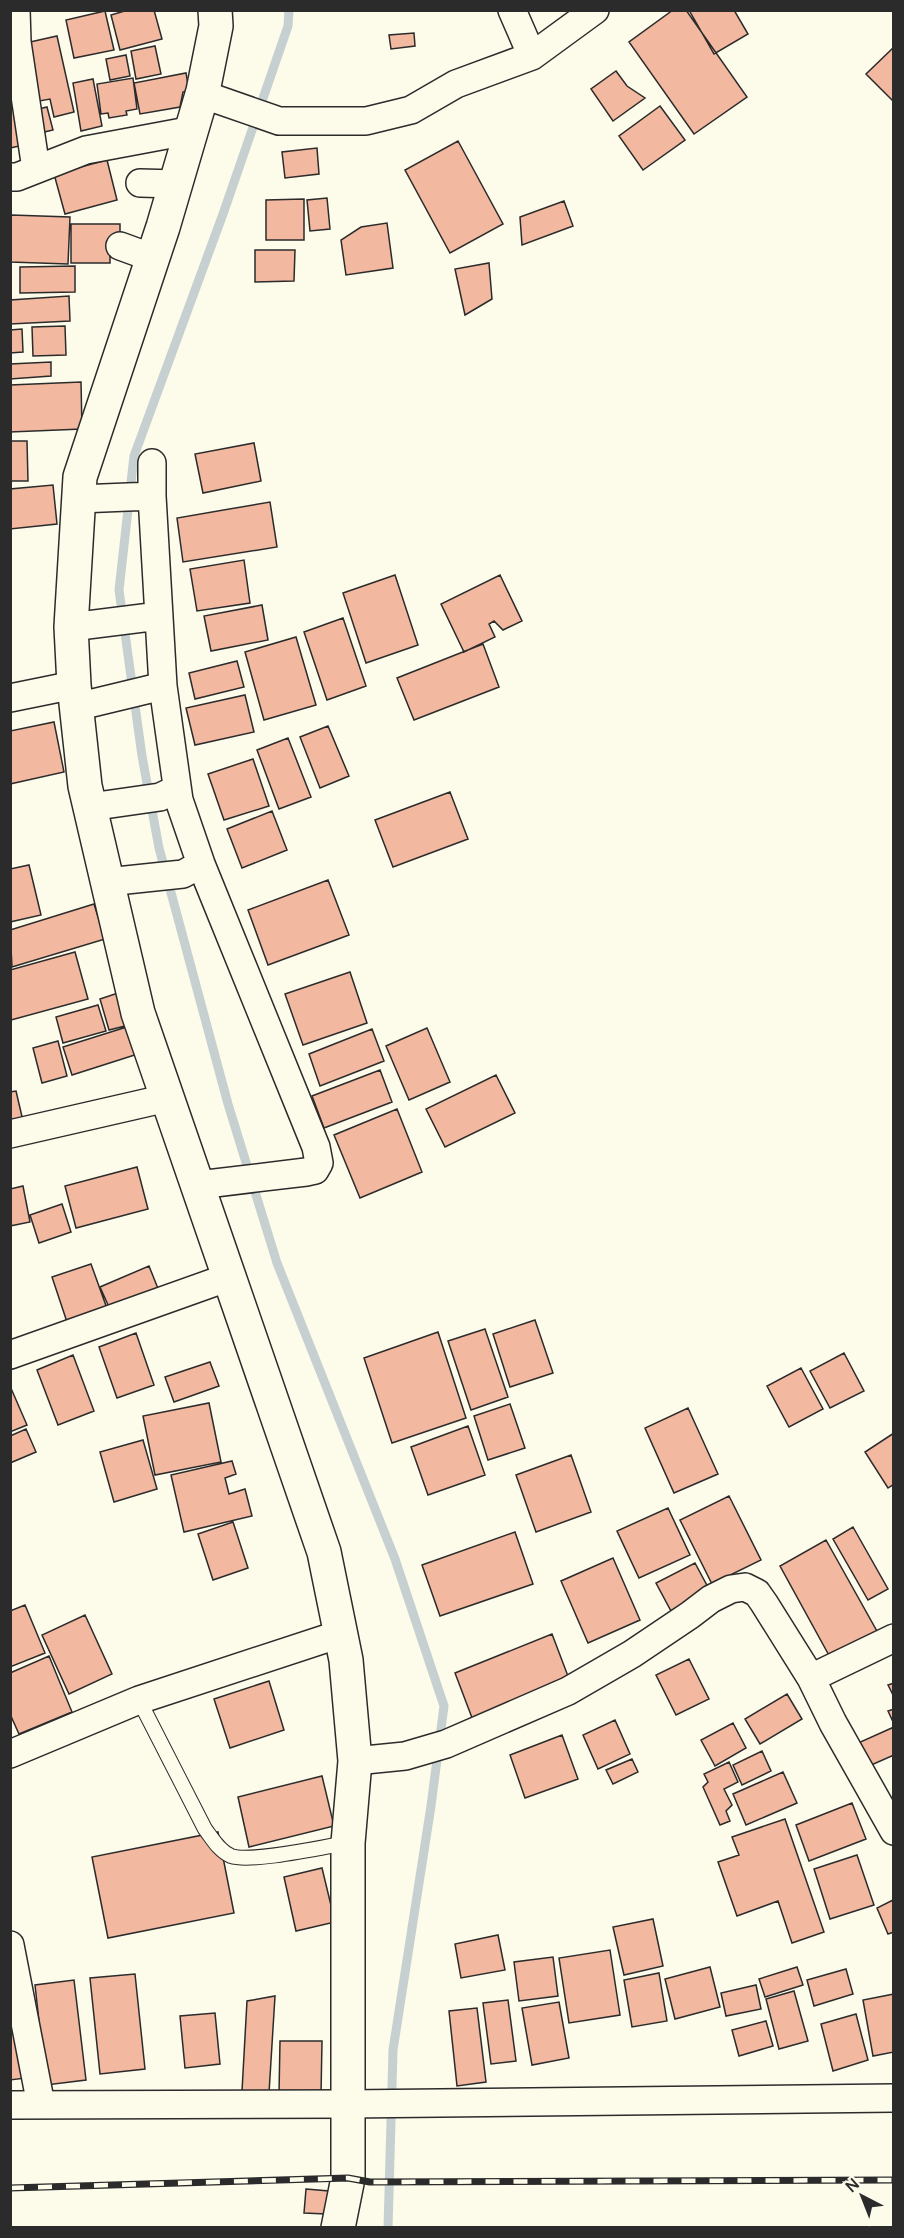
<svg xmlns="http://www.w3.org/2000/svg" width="904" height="2238" viewBox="0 0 904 2238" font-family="Manrope,sans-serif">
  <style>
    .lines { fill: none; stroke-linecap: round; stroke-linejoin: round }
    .stream { stroke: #c7d0d0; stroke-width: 9 }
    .building { fill: #f2b8a0; stroke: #2b2b2b; stroke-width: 1.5 }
    .service-casing { stroke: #2b2b2b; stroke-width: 16 }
    .minor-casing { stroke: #2b2b2b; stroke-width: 30 }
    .secondary-casing { stroke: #2b2b2b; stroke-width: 36 }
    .service { stroke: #fdfbea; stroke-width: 14 }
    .minor { stroke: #fdfbea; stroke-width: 27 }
    .secondary { stroke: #fdfbea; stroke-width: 33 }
    .rail-casing { stroke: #2b2b2b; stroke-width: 7 }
    .rail { stroke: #fdfbea; stroke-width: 4.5; stroke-dasharray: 14; stroke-linecap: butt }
  </style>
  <rect width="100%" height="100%" fill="#fdfbea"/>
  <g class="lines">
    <path class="stream" d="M289,10L288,26L223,214L134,456L119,590L142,756L159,848L228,1104L277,1263L395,1559L444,1706L431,1806L393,2050L388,2228"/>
  </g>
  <path class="building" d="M128,10H154L162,39L120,50L111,15Z
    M673,10H686L747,97L694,134L629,42Z
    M689,10H734L748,34L714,54Z
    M105,11L114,50L74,58L66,20Z
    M414,33L415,46L391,49L389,35Z
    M57,36L74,112L54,117L50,99L34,102L21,44Z
    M155,46L161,74L136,79L131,51Z
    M894,47V102L866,74Z
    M126,55L130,76L110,80L106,59Z
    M616,71L627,86L645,98L613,121L591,89Z
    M186,73L189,90L183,92L180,107L140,114L134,83Z
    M133,78L137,109L126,111L127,115L109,118L108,113L101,114L97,84Z
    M93,79L102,126L81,131L73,83Z
    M18,105L24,145L10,148V106Z
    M660,106L685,140L643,170L619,136Z
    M47,107L53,130L40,133L34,110Z
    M458,141L503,224L450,253L405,170Z
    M317,148L319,174L285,178L282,152Z
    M107,160L117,200L65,214L54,174Z
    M327,198L330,229L310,231L307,200Z
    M304,199V240H266V200Z
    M564,201L573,226L522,245L520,217Z
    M11,215L70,217L68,264L10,262Z
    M387,223L393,268L346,275L341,240L361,227Z
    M71,224H120V237L110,238V263H71Z
    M255,250H295L294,281L255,282Z
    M489,263L492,299L465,315L455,269Z
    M75,266V292L20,293V267Z
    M69,296L70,321L10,324V300Z
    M65,326L66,355L33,356L32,327Z
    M22,329L23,352L10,353V330Z
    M51,362V376L10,379V364Z
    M81,382L82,429L10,432V385Z
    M10,441H27L28,481H10Z
    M254,443L261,481L203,493L195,454Z
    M53,485L57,524L10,529V489Z
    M270,502L277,547L183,562L177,518Z
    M244,560L250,603L197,611L190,569Z
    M395,575L418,645L366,663L343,593Z
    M500,575L522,621L503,630L494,621L489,624L495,637L464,652L441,604Z
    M262,605L268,640L211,651L204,616Z
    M343,618L366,686L327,700L304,632Z
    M296,637L316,705L264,720L245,652Z
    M483,644L499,687L414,720L397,678Z
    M237,661L244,687L195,699L189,673Z
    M245,695L254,732L195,745L186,708Z
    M54,722L64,772L10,784V731Z
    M328,726L349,776L320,788L300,737Z
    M288,738L311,797L279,809L257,750Z
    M253,759L269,806L224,820L208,774Z
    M450,792L468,839L393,867L375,820Z
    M272,811L287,850L242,868L227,829Z
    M29,865L41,915L10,922V869Z
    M328,880L349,935L268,965L248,910Z
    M94,904L105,939L12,967L10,930Z
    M75,952L88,999L11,1020L10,970Z
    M350,972L367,1023L303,1045L285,994Z
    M124,991L133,1024L109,1030L100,999Z
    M98,1005L106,1031L63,1043L56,1017Z
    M133,1025L141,1053L72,1075L63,1047Z
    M427,1028L450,1082L409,1100L386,1046Z
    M372,1029L384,1061L320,1086L309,1054Z
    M58,1041L67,1076L42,1083L33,1048Z
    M380,1070L392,1102L324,1128L312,1096Z
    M496,1075L515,1113L445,1147L426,1109Z
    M16,1091L27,1138L10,1142V1092Z
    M397,1109L422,1172L360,1198L334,1135Z
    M137,1167L148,1209L76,1228L65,1186Z
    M23,1186L30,1222L10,1226V1189Z
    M62,1204L71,1232L39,1243L30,1215Z
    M91,1264L109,1314L69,1328L52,1277Z
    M149,1266L161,1296L113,1316L100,1287Z
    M535,1320L553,1373L510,1387L493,1334Z
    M485,1329L508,1397L471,1410L448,1341Z
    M438,1332L466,1418L392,1443L364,1358Z
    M136,1333L154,1385L117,1398L99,1347Z
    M844,1353L864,1391L830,1408L810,1371Z
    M73,1355L94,1411L58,1425L37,1370Z
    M210,1362L219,1386L174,1402L165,1377Z
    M801,1368L823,1409L789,1427L767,1386Z
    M10,1386L27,1425L10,1432Z
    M209,1403L221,1462L155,1475L143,1416Z
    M510,1404L525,1448L488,1460L474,1416Z
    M688,1408L718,1474L674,1493L645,1428Z
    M468,1426L485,1475L428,1495L411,1447Z
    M26,1429L36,1452L10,1463V1436Z
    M894,1433V1484L888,1488L865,1452Z
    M143,1440L157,1489L114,1502L100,1452Z
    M571,1455L591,1512L536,1532L516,1475Z
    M232,1461L236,1474L225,1478L229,1494L245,1489L252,1516L184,1532L171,1475Z
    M729,1496L761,1560L712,1584L680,1520Z
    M668,1508L690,1555L639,1578L617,1531Z
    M233,1522L248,1568L213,1580L198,1534Z
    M853,1527L888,1589L868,1600L833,1539Z
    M515,1532L533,1584L440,1616L422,1565Z
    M826,1540L878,1633L831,1659L780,1566Z
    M613,1558L640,1620L588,1643L561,1581Z
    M695,1563L710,1591L671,1611L656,1583Z
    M25,1605L45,1653L10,1667V1611Z
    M85,1615L112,1674L69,1694L42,1635Z
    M552,1634L571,1684L474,1723L455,1673Z
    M49,1656L72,1712L19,1734L10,1714V1673Z
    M689,1659L709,1699L676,1715L656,1675Z
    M269,1681L284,1730L230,1748L214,1699Z
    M894,1683V1697L888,1685Z
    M787,1694L802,1719L760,1744L745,1719Z
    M894,1709V1724L888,1711Z
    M615,1720L630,1754L598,1769L583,1735Z
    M733,1723L746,1748L715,1766L701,1740Z
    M894,1727V1755L869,1766L858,1743Z
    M562,1735L578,1779L525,1798L510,1755Z
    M762,1751L771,1771L742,1785L733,1765Z
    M632,1759L638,1772L613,1784L606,1770Z
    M729,1762L738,1782L724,1789L732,1805L726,1811L730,1821L720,1825L703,1787L708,1782L704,1774Z
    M783,1772L797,1803L746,1825L733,1794Z
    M322,1776L334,1826L249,1847L238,1797Z
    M852,1803L866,1839L809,1861L796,1825Z
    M785,1819L824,1932L792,1943L778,1901L737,1916L718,1862L739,1855L732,1837Z
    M218,1832L234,1913L108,1938L92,1857Z
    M857,1855L874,1905L830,1919L814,1869Z
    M322,1868L335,1922L296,1931L284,1877Z
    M893,1900L894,1932L888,1934L877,1908Z
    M653,1919L663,1966L624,1975L613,1927Z
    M498,1935L505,1970L461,1978L455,1944Z
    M610,1950L620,2015L569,2023L559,1958Z
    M553,1957L558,1996L519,2001L514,1962Z
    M710,1967L720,2007L675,2019L665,1979Z
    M797,1967L803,1985L765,1997L759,1979Z
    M846,1969L853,1994L814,2006L807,1980Z
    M659,1973L667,2021L632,2027L624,1980Z
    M135,1974L145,2069L100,2074L90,1978Z
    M74,1980L86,2080L46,2085L35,1985Z
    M756,1985L761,2009L726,2016L721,1993Z
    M794,1991L808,2041L779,2049L766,1999Z
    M894,1994V2052L873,2056L863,2000Z
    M275,1996L269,2093L242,2091L247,2001Z
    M508,2000L516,2061L491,2064L483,2003Z
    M559,2002L569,2058L532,2065L522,2008Z
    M10,2008L42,2076L10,2080Z
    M477,2008L486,2082L457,2086L449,2011Z
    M215,2013L220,2064L185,2068L180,2016Z
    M856,2014L868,2060L833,2071L821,2024Z
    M766,2021L773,2046L739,2056L732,2030Z
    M280,2041H322L321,2095L279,2094Z
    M306,2189L329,2191L326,2214L304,2213Z"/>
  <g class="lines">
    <defs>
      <path id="service" d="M139,1700L205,1829C212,1838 219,1851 231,1856C251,1863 323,1847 347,1843"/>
      <path id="minor" d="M16,10L17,42L36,169
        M512,10L532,56
        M203,91L213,98L279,121H366L411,110L456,84L532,56L595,10
        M10,177H17L86,150L193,130
        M140,183L176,184
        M120,246L153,258
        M152,463V496L163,686L179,800L201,864L316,1147L319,1163L315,1170L306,1172L198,1185
        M79,499L152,496
        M71,627L159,616
        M10,698L74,685
        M76,707L163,686
        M90,807L160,797L177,789
        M107,882L183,874L201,864
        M10,1134L167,1098
        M10,1355L229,1277
        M811,1678L894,1638
        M10,1754L139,1700L340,1634
        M355,1761L405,1756L446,1744L568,1691L632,1654L690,1615L711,1599L731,1589L745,1587L757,1593L764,1603L811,1678L833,1723L894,1831
        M10,1945L41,2105
        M10,2105L347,2104L894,2098"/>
      <path id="secondary" d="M215,10L216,26L203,91L163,227L80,477L71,627L74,685L85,786L138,1013L324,1552L346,1660L355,1761L348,1843V2178L338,2228"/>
    </defs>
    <use href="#service" class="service-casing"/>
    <use href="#minor" class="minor-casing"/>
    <use href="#secondary" class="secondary-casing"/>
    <use href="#service" class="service"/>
    <use href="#minor" class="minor"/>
    <use href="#secondary" class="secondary"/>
    <defs>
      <path id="rail" d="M10,2188L348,2178L370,2182L894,2180"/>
    </defs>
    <use href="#rail" class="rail-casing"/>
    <use href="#rail" class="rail"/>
  </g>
  <rect width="904" height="2238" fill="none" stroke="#2b2b2b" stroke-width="24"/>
  <g transform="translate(862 2196) rotate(318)" stroke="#fdfbea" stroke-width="4.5" paint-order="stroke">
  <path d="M0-4.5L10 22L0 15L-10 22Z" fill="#2b2b2b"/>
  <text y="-9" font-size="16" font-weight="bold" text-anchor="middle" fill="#2b2b2b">N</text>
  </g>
</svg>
